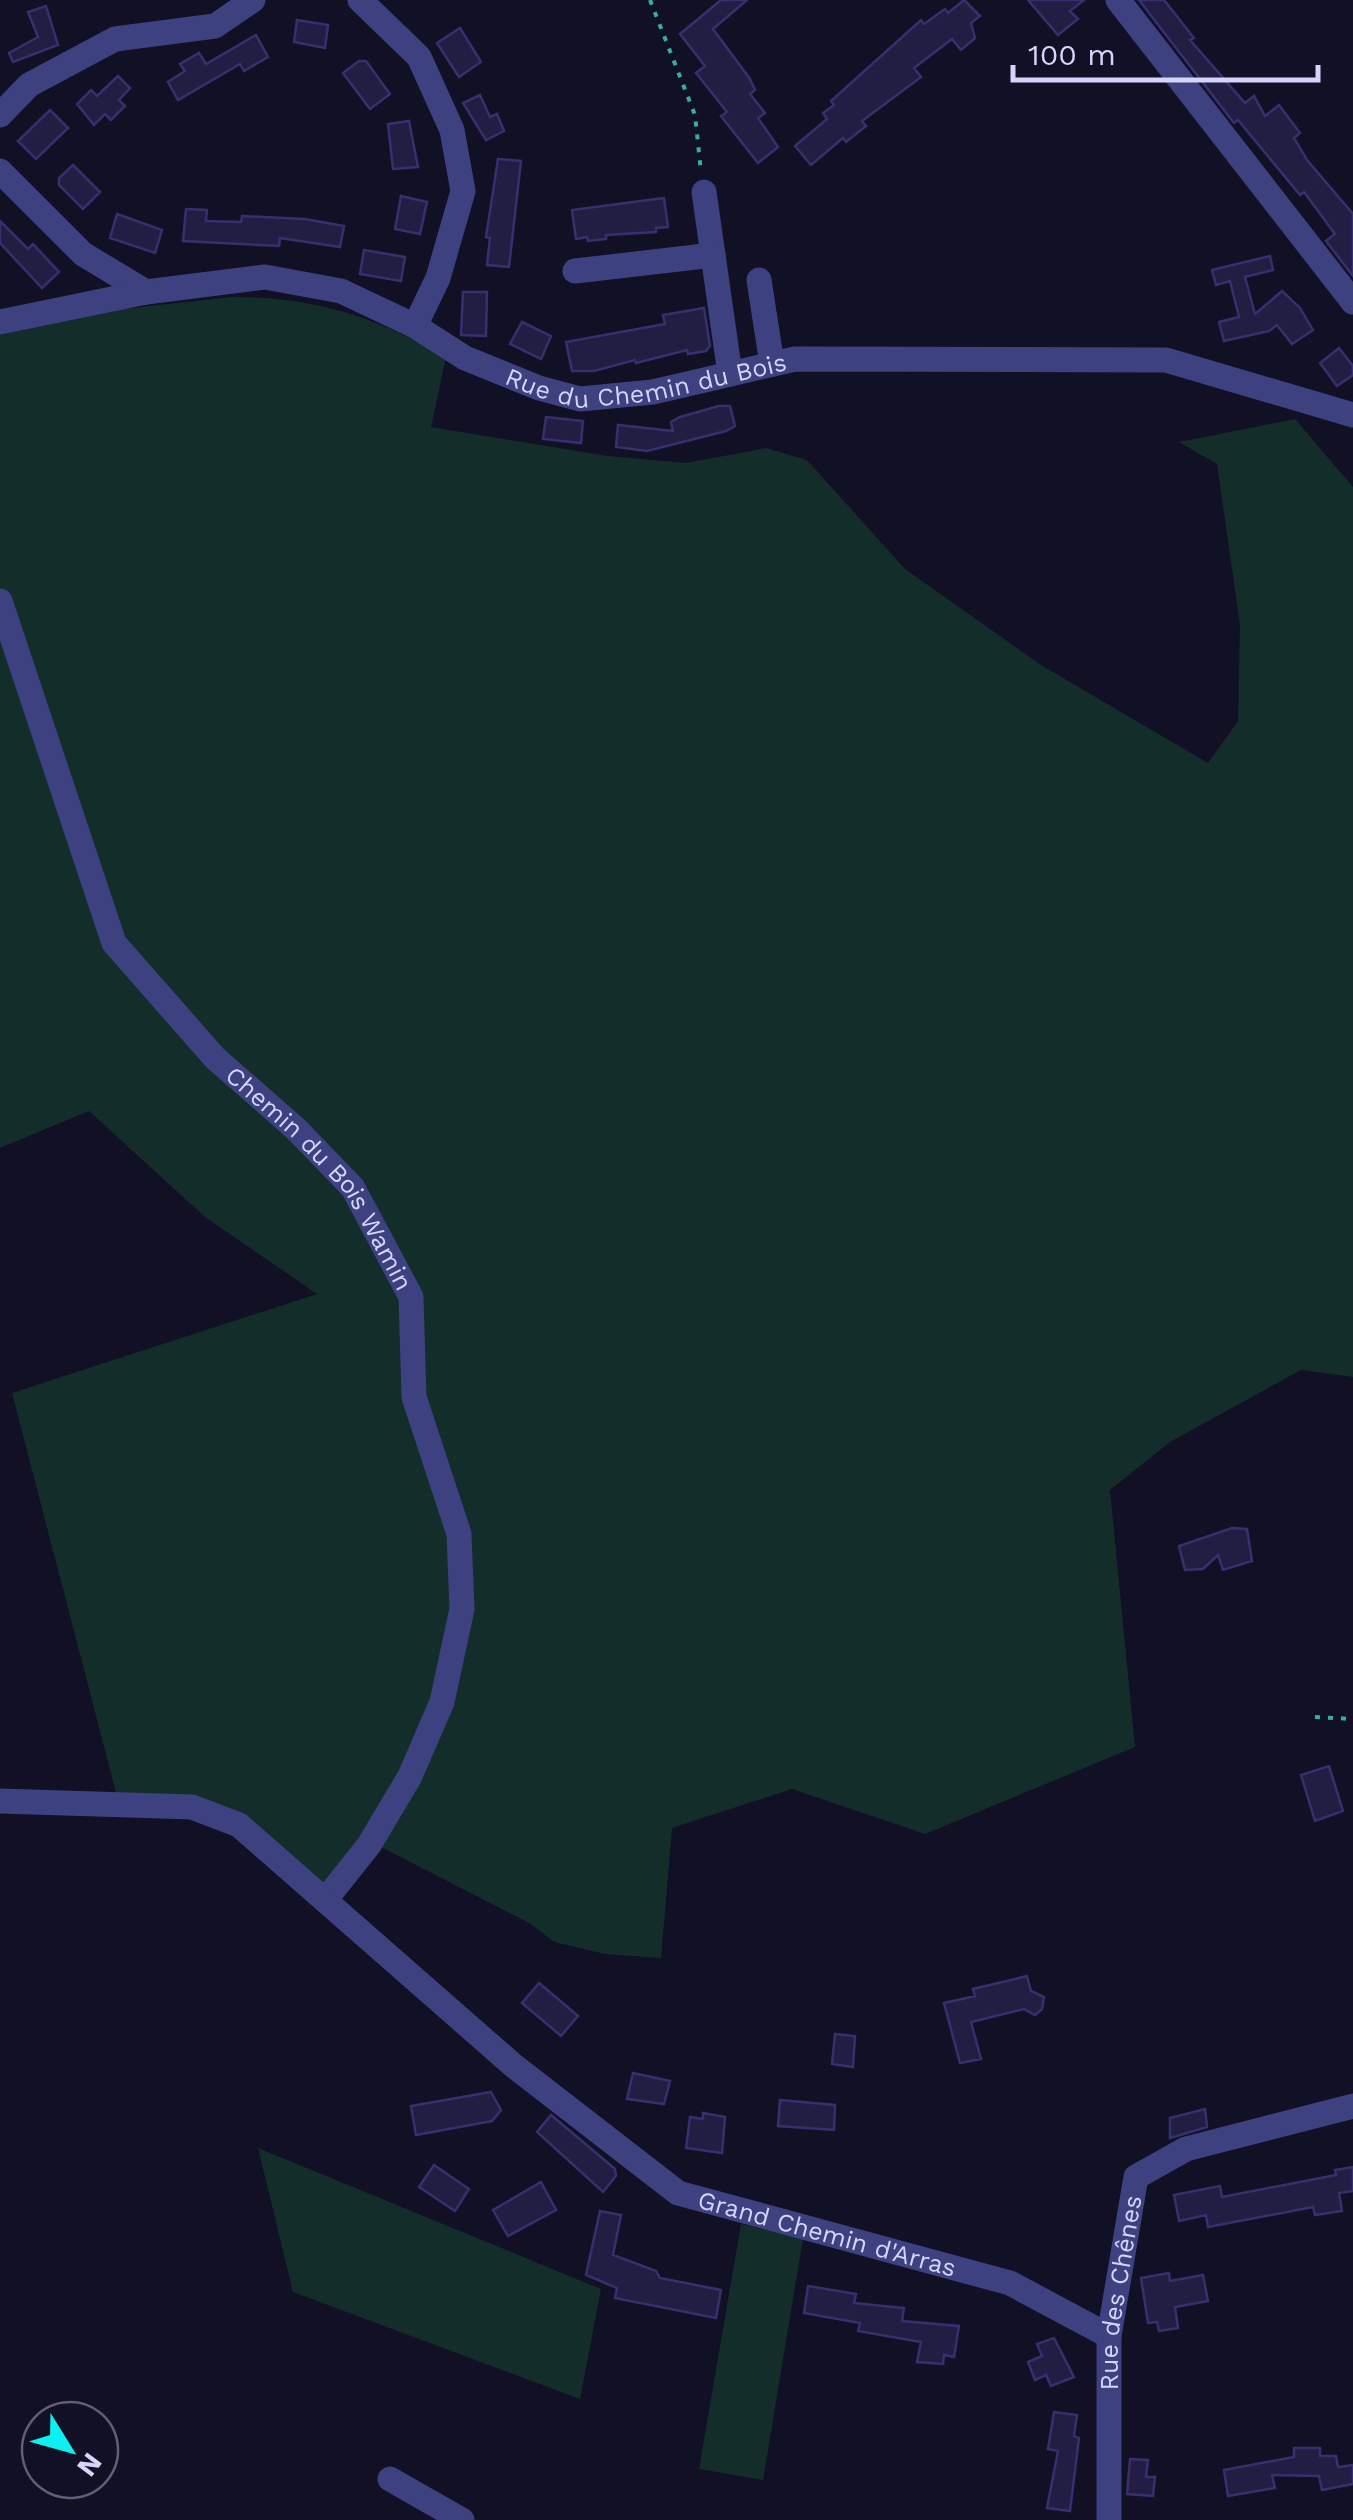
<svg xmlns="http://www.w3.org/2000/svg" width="1353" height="2520" viewBox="0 0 1353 2520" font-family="'Work Sans',sans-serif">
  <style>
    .green { fill: #132d2a }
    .building { fill: #211d43; stroke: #36306e; stroke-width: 2.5 }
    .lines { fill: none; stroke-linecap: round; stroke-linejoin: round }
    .path { stroke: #35b09c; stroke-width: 4; stroke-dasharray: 5 8; stroke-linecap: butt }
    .minor { stroke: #3d4180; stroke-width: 25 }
    .labels { text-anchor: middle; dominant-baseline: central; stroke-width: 8; stroke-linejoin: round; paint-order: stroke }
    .street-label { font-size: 25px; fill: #d5d4fd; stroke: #111024 }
  </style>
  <rect width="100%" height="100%" fill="#111024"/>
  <path class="green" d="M232,297C315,297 374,316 446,357L431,427L608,456L686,463L766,448L807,460L905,569L1041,665L1208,763L1238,721L1240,625L1217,464L1179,442L1295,419L1353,487V1377L1301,1370L1170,1442L1110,1490L1135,1747L925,1834L792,1789L672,1828L661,1958L605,1954L554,1942L531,1924L379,1846L454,1706L469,1613V1534L421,1397L418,1341L403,1344C404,1364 402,1386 406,1405C415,1450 442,1491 450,1535C474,1654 397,1802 323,1890C247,1827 225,1790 119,1804L12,1393L317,1294L205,1217L89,1111L0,1148V335L123,309Z
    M258,2148L601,2289L580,2399L293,2292Z
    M741,2224L803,2239L763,2480L699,2469Z"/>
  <path class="building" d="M721,0H747L713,29L750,79L755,90L750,94L765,113L758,118L778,147L758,163L721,116L727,112L696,73L705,66L680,34Z
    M964,0L980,16L971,23L975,38L961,50L952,39L914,68L921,77L862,121L866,126L846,142L843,138L811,165L795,146L827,119L823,113L834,105L831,101L921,20L924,24L945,9L948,13Z
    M1028,0H1084L1070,11L1078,19L1058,35Z
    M1139,0H1164L1194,38L1190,40L1245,103L1254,96L1265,116L1279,105L1300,133L1294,138L1307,160L1353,214V276L1326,241L1335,234L1304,192L1300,195L1238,120L1234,123Z
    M46,6L58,45L13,62L9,53L38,37L28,12Z
    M297,20L328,25L325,48L294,42Z
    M460,28L481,62L459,77L437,43Z
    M256,35L268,57L244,71L240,64L178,100L168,82L185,71L180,64L199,53L206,64Z
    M359,61H366L390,94L370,109L343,73Z
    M118,76L130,88L119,100L125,106L111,120L105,114L94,125L77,104L91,90L97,96Z
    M480,95L490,117L497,114L504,131L486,140L463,103Z
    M50,110L68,128L36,159L18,141Z
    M409,121L418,167L393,169L388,124Z
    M498,159L521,161L509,267L487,265L490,238L486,237Z
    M73,165L100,192L83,209L59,185V178Z
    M401,196L427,202L420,234L395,229Z
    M664,198L668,227L656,228V232L606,235V239L588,241L587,237L576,239L572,210Z
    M186,209L207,210L206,221L241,222L242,216L305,219L344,226L340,247L280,238L279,246L183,241Z
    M117,214L162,230L155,253L110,238Z
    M0,221L28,249L33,244L59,272L42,288L0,243Z
    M364,250L405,257L401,281L360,274Z
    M1270,256L1273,270L1245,277L1255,314L1282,291L1300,308L1313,330L1292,344L1277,325L1269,331L1224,341L1219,322L1239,317L1230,281L1216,285L1212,270Z
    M463,292H487L486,336L461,335Z
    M704,308L710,346L706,351L688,354L687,350L636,363L635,360L594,371H572L566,342L665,324L663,315Z
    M522,322L551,336L541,359L510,344Z
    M1339,348L1353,366V375L1337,386L1320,363Z
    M719,406H730L735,426L726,431L647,451L616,447L618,425L673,431L671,422L680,417Z
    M546,417L583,421L581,443L543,439Z
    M1232,1528L1247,1529L1252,1561L1223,1570L1218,1555L1203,1569L1185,1570L1179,1546Z
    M1329,1766L1343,1811L1315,1821L1301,1775Z
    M1027,1976L1031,1991L1044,1997L1042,2009L1035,2015L1024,2009L971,2022L981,2059L960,2063L944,2003L975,1996L973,1989Z
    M539,1983L578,2016L561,2036L522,2003Z
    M835,2034L855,2036L853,2067L832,2064Z
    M633,2073L670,2081L664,2104L627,2099Z
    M491,2092L501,2110L492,2121L416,2135L411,2106Z
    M780,2100L835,2105L834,2130L778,2126Z
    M1205,2109L1207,2127L1170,2138V2118Z
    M703,2113L725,2117L722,2153L686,2148L690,2117L703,2119Z
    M551,2115L615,2169L616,2176L603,2192L537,2132Z
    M434,2165L469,2189L455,2211L419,2187Z
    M1353,2167V2191L1339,2193L1342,2211L1315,2215L1313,2207L1208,2227L1206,2215L1179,2221L1174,2195L1220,2186L1222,2197L1336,2175L1335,2170Z
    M541,2182L556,2210L508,2236L493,2210Z
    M600,2211L621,2215L613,2255L656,2271L660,2278L721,2290L716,2318L615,2298L617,2288L586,2275Z
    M1169,2273L1170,2281L1203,2275L1208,2301L1175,2307L1178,2328L1159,2331L1157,2322L1148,2323L1141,2278Z
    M808,2286L856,2294L854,2303L904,2308L902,2321L959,2326L954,2357L944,2355L943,2364L917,2362L921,2342L858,2331L860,2323L804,2313Z
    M1054,2338L1074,2377L1051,2386L1046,2375L1035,2380L1028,2362L1042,2356L1037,2344Z
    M1054,2412L1077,2415L1074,2436L1079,2438L1070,2511L1047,2508L1058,2451L1048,2449Z
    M1294,2448H1320V2456H1336L1338,2467L1353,2465V2484L1322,2490L1319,2476L1272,2475L1275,2488L1228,2496L1224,2470L1294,2457Z
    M1130,2459L1148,2460L1146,2477H1155L1153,2496L1127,2494Z"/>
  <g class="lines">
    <path class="path" d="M650,0L695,115L701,172
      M1315,1717L1353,1719"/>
    <g class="minor">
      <path d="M360,0L419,57L452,130L463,191L438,278L415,326"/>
      <path d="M1118,0L1353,302"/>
      <path d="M0,115L29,85L115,39L215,26L253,0"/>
      <path id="s1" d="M0,171L83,254L146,292L265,277L341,291L415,326L465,358L539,388L580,399L653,392L795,359L1166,360L1353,415"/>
      <path d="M704,192L730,374"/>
      <path d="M575,271L713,255"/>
      <path d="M759,280L772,364"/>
      <path d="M0,322L146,292"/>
      <path id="s2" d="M0,601L114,943L215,1058L296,1129L353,1188L411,1297L414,1397L459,1534L462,1609L442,1702L410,1776L369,1845L326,1899"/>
      <path id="s3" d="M0,1801L192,1807L239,1825L514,2066L678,2193L1010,2283L1109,2336"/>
      <path d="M390,2479L462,2520"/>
      <path id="s4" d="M1109,2520V2336L1136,2177L1186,2149L1353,2106"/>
    </g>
  </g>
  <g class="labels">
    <g class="street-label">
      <text stroke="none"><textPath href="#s1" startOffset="718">Rue du Chemin du Bois</textPath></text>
      <text stroke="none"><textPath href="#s2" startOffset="675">Chemin du Bois Wamin</textPath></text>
      <text stroke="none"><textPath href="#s3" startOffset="970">Grand Chemin d'Arras</textPath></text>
      <text stroke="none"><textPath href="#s4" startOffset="228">Rue des Chênes</textPath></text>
    </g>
  </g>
  <g transform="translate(70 2450) rotate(127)"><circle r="48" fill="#111024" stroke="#5f5e7b" stroke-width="2.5"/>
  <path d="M0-8L18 38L0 25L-18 38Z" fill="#0df0f0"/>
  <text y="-15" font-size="28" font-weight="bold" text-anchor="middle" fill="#d5d4fd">N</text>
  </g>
  <path d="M1013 65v15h305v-15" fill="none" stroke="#d5d4fd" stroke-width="5"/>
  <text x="1028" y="65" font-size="30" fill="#d5d4fd" stroke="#111024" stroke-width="8" paint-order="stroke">100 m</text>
</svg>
